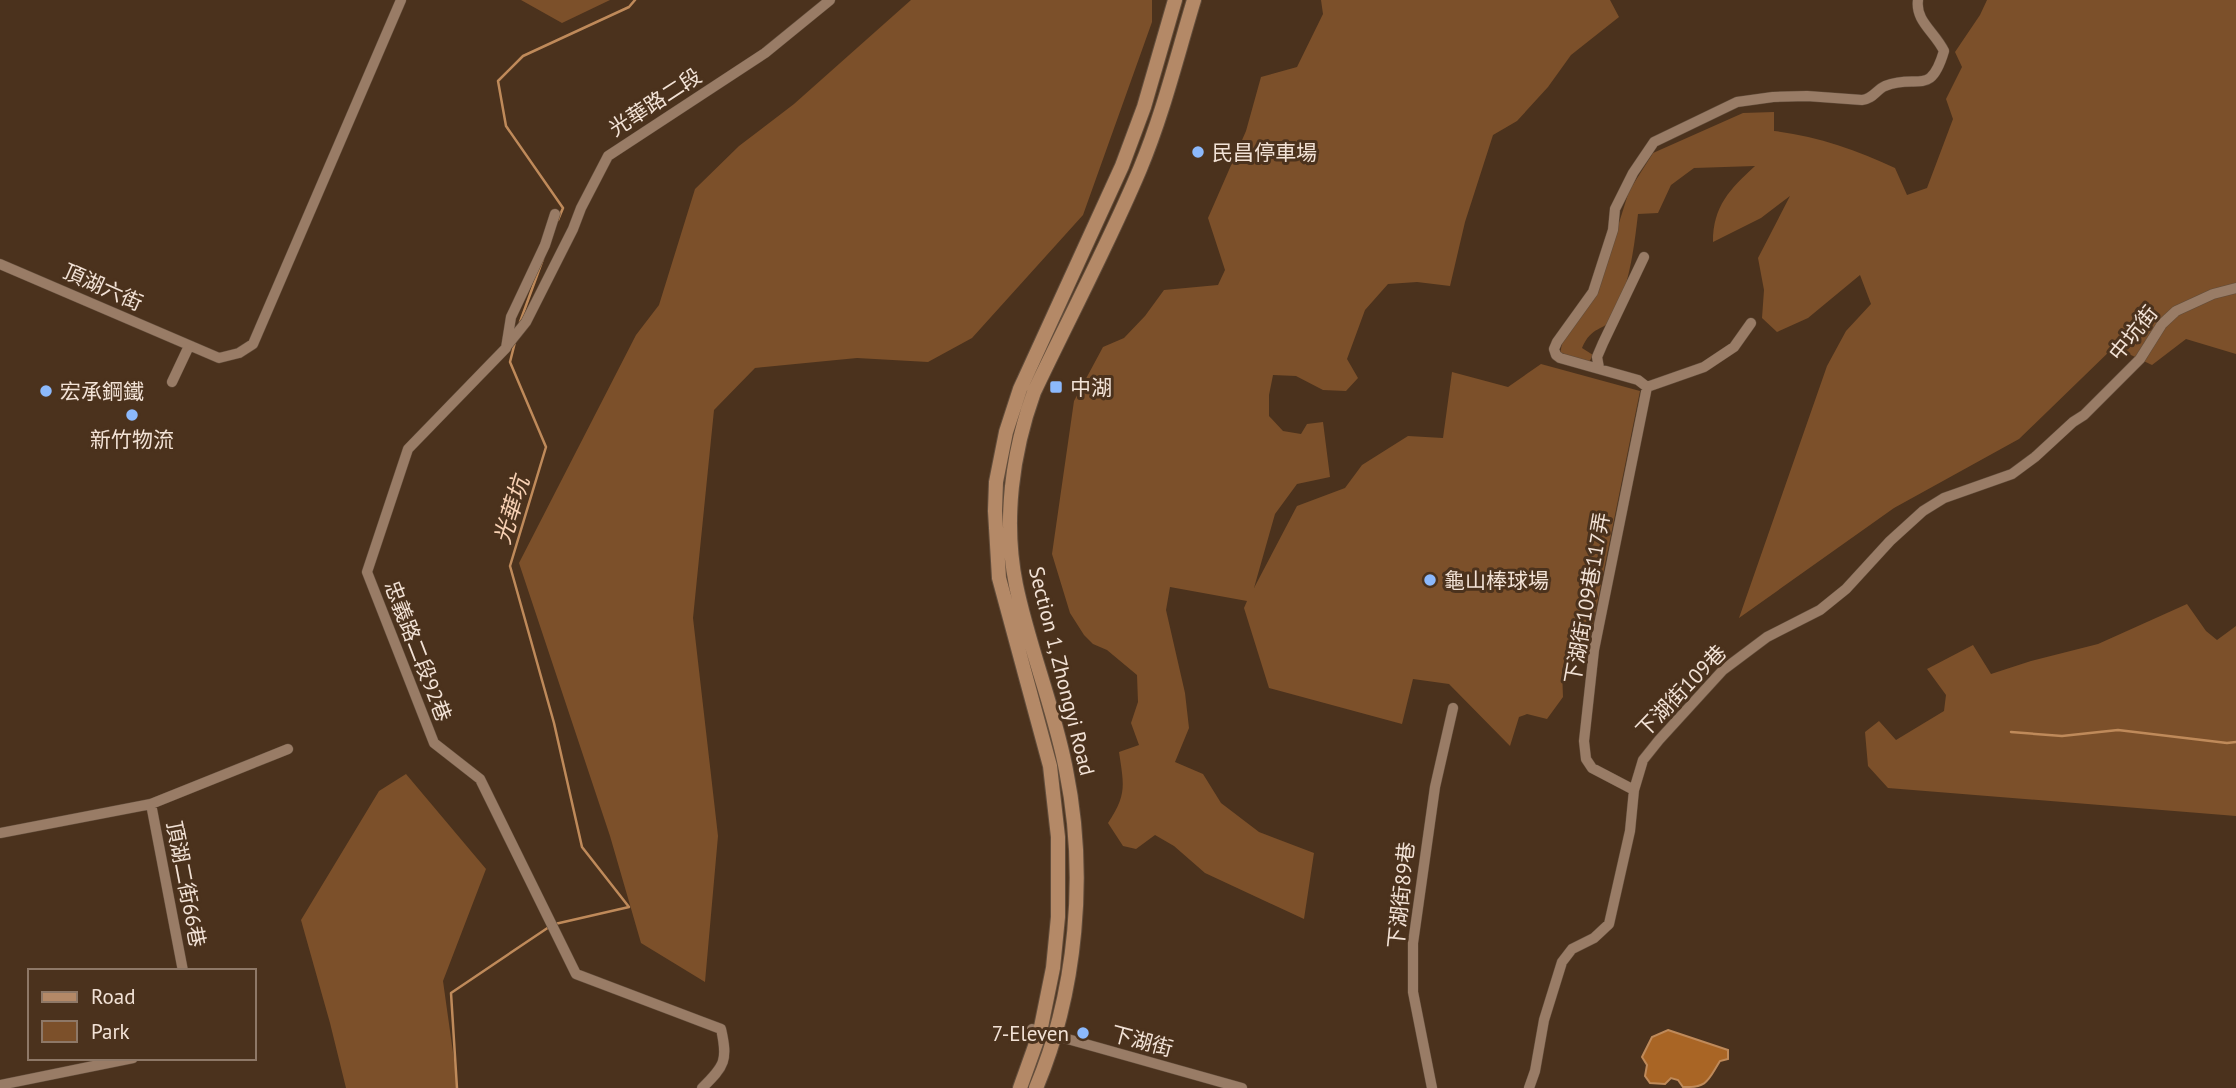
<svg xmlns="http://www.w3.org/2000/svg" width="2236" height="1088" viewBox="0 0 2236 1088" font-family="'PT Sans','Noto Sans TC',sans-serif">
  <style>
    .green { fill: #7c502a }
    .water { fill: #a96525; stroke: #bf8a5a; stroke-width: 2 }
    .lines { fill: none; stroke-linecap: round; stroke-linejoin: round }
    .stream { stroke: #bf8a5a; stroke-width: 2.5 }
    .street-casing { stroke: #624d3b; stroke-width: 11 }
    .secondary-casing { stroke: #624d3b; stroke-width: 16 }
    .street { stroke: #997c66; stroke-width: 10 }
    .secondary { stroke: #b48967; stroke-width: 14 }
    .poi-dot { fill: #8cb9fc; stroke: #4b321d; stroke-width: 2.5 }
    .labels { text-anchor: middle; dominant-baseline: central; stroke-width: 6; stroke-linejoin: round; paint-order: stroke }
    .street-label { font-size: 21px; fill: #f2e2d6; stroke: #4b321d }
    .poi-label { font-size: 21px; fill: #f2e2d6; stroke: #4b321d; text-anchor: start }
    .water-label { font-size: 23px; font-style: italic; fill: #f8d1b4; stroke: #4b321d }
  </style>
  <rect width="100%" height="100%" fill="#4b321d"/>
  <path class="green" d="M521,0H610L562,23Z
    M911,0H1152V22L1083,215L972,338L928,362L857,358L755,368L714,410L693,618L718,836L705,982L641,943L610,836L519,563L636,335L659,305L695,189L739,146L794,104Z
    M1321,0H1610L1619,17L1571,55L1548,87L1517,121L1493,135L1465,222L1450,286L1417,282L1388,284L1365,310L1347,359L1358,378L1346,391L1323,390L1296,376L1273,375L1269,395V416L1283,431L1301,434L1307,424L1323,422L1330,477L1297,484L1275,514L1254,588L1297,506L1345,488L1362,465L1408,436L1443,438L1452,372L1508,387L1541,364L1640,391L1589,644L1568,650L1562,670L1563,697L1547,719L1527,714L1519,717L1510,746L1449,684L1413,679L1402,724L1269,688L1244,608L1247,601L1170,587L1166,610L1185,693L1189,728L1175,762L1203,774L1221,803L1259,832L1314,853L1304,919L1205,873L1174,846L1155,835L1136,849L1123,846L1108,823C1127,794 1124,786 1119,752L1139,745L1131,723L1138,702L1137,675L1107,650L1093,644L1084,635L1070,613L1052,554L1074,401L1103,347L1124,338L1145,316L1164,290L1218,285L1225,270L1208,218L1246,131L1261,77L1297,67L1323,14Z
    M1987,0H2236V354L2186,339L2152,365L2114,347L2019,439L1894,508L1739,618L1827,366L1846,331L1871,304L1860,275L1808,318L1777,332L1762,318L1764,290L1758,258L1790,196L1761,218L1713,242C1713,206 1730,189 1755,166L1694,168L1671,185L1658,213L1638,214C1634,249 1629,288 1612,319C1605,330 1591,326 1582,348L1593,355L1588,364L1560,354L1563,338L1597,293L1629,191L1653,153L1743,113L1774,112V131C1816,136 1857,150 1895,168L1907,195L1927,188L1953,119L1946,99L1962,67L1955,52L1980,15Z
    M2187,604L2206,631L2217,640L2236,626V816L1888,788L1868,766L1865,732L1879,721L1896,740L1944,711L1946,695L1927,669L1973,645L1991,674L2031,661L2098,644Z
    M406,774L486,869L443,981L458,1088H346L330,1023L301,920L379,791Z"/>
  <path class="water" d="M1668,1030L1728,1050V1059L1720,1061C1708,1080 1708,1088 1683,1087L1678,1080L1671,1078L1665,1084L1650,1083L1645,1076L1647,1065L1642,1057L1652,1037Z"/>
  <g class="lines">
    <path class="stream" d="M558,220L563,208L506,126L498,81L523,56L629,7L635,0
      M520,322L543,259
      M515,342L510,362L546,447L510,566L554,723L582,847L629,907L555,924
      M2011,732L2062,736L2118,730L2227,743L2236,742
      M457,1088L451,993L549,927"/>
    <defs>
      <path id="street" d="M555,214L545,245L511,317L506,348L408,449L367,572L434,743L480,779L576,974L721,1029C728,1060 725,1066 702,1088
        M0,264L219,358L239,353L253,344L401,0
        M506,347L526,322L573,229L581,208L608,156L765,53L830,0
        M1599,368L1597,357L1603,343L1644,257
        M172,382L189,346
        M1647,387L1638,380L1560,358L1556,355L1554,349L1557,342L1593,292L1613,230L1615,209L1633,173L1654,142L1737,102L1773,97L1807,96L1862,100C1873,99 1876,90 1885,86C1918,73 1930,98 1944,51C1935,32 1915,21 1918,0
        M1647,387L1704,367L1734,347L1751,323
        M1634,790L1592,768L1586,759L1584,741L1594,650L1647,387
        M151,804L183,971
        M0,833L151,804L288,749
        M1032,1029L1242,1088
        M0,1085L133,1058
        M1432,1088L1413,992V943L1435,787L1453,708
        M1529,1088L1535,1071L1544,1020L1562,962L1572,949L1594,938L1609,924L1630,831L1634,790L1643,760L1659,740L1723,670L1767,637L1820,610L1846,589L1890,541L1923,511L1944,498L2012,474L2035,457L2073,422L2084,415L2140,359L2162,324L2176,311L2213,294L2236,288"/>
      <path id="secondary" d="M1020,1088L1040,1032L1053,968L1058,917V837L1050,766L999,578L995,511L996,482L1006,432L1020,389L1122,166L1144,107L1175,0
        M1036,1088C1077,991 1087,873 1066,770C1054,707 1029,648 1016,585C1003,521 1012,453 1034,392C1069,318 1108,245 1140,169C1163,114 1177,56 1194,0"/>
    </defs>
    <use href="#street" class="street-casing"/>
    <use href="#secondary" class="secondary-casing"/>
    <use href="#street" class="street"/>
    <use href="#secondary" class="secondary"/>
  </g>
  <g class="poi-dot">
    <circle cx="1198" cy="152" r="7"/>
    <rect x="1049" y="380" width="14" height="14" rx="3.5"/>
    <circle cx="46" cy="391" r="7"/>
    <circle cx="132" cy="415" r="7"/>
    <circle cx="1430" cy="580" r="7"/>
    <circle cx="1083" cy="1033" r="7"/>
  </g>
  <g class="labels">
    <g class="street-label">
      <text transform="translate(655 102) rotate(-33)">光華路二段</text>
      <text transform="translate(103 287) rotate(24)">頂湖六街</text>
      <text transform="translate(2133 333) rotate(-51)">中坑街</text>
      <text transform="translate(1587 598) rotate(-80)">下湖街109巷117弄</text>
      <text transform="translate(418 651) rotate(69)">忠義路二段92巷</text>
      <text transform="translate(1062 671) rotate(76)">Section 1, Zhongyi Road</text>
      <text transform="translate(1681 691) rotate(-46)">下湖街109巷</text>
      <text transform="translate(186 884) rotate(79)">頂湖二街66巷</text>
      <text transform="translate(1401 895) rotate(-84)">下湖街89巷</text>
      <text transform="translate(1142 1041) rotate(15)">下湖街</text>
    </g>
    <g class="poi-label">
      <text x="1212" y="152">民昌停車場</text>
      <text x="1070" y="387">中湖</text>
      <text x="60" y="391">宏承鋼鐵</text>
      <text x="132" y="439" text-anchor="middle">新竹物流</text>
      <text x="1444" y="580">龜山棒球場</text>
      <text x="1069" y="1033" text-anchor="end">7-Eleven</text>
    </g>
    <g class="water-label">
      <text transform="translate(511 510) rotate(-73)">光華坑</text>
    </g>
  </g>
  <rect x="28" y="969" width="228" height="91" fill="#4b321d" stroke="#8e7867" stroke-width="2"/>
  <rect x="42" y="992" width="35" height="10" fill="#b48967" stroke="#8e7867" stroke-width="2"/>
  <text x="91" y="1004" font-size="21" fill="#f2e2d6">Road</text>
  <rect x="42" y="1021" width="35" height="21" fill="#7c502a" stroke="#8e7867" stroke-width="2"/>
  <text x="91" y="1039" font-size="21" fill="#f2e2d6">Park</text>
</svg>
